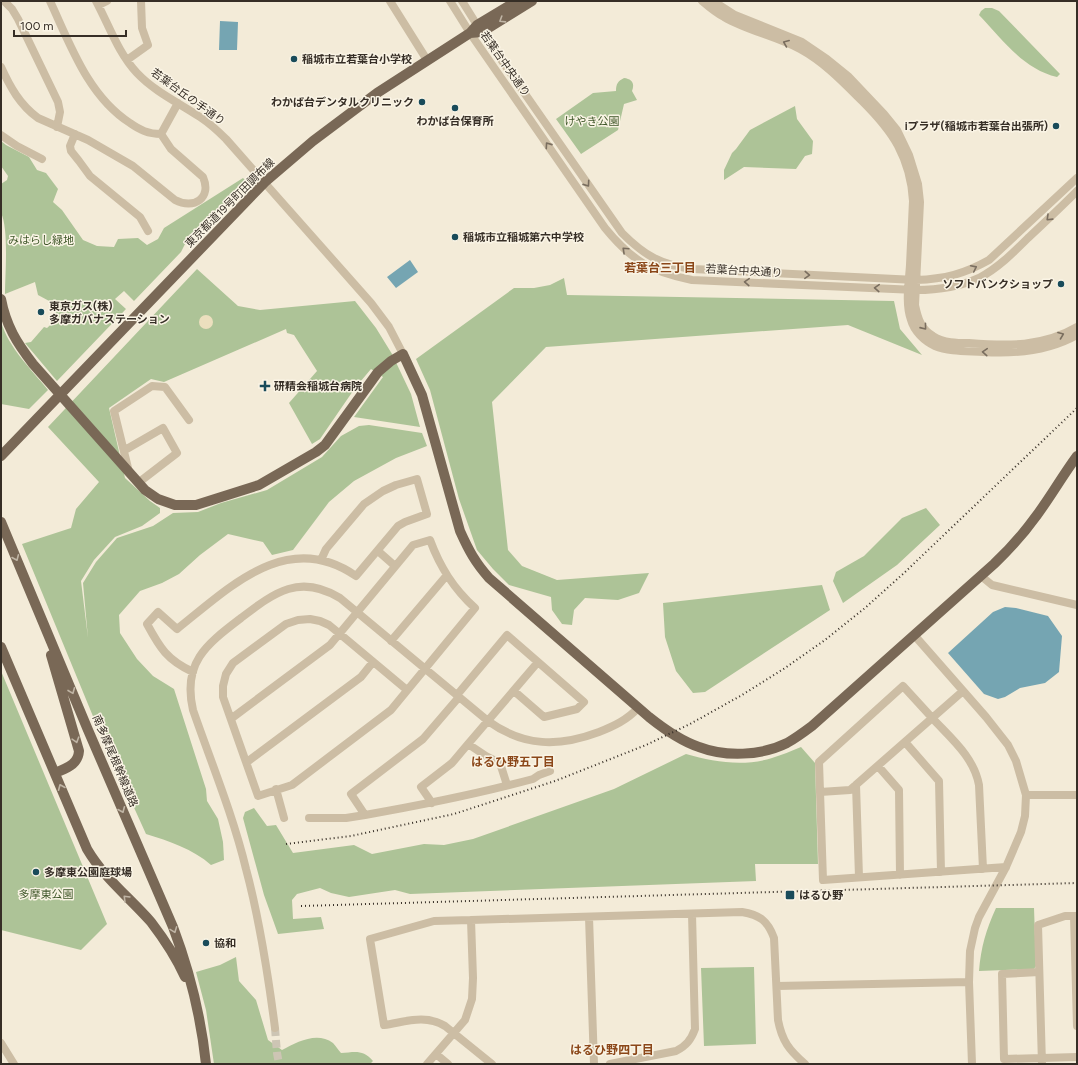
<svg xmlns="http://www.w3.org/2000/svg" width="1078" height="1065" viewBox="0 0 1078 1065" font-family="Figtree,'Noto Sans JP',sans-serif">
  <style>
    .green { fill: #adc397 }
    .plaza { fill: #ecdfbe }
    .water { fill: #75a5b2 }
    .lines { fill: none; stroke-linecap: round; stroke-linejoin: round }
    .minor-tunnel { stroke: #cdc5b4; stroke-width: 8; stroke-dasharray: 8 4; stroke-linecap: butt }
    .minor { stroke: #ccbda4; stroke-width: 8 }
    .major { stroke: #796856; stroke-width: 10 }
    .rail { stroke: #362e26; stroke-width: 2; stroke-dasharray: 1 3; stroke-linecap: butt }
    .oneway { stroke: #c0b5a5 }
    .oneway2 { stroke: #7a6e5f }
    .poi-dot { fill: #194b5a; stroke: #faf4e5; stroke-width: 1.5 }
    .labels { text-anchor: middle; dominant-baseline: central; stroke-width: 3; stroke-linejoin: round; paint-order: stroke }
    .poi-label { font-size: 11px; font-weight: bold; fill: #362e26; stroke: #faf4e5; text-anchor: start }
    .street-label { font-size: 11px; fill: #362e26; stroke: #faf4e5 }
    .park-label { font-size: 11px; fill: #3e5628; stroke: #faf4e5 }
    .neighbourhood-label { font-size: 12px; font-weight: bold; fill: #8b4719; stroke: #faf4e5 }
  </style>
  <rect width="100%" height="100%" fill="#f3ebd8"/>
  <path class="green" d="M985,8H992L999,11L1060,74L1057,77C1023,69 1002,39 979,15L981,11Z
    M624,78C632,79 635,83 632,91L637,100L624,104L618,130L581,154L556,119L593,93L616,91C616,84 618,81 624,78Z
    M795,106L797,119L813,141L812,154L805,156L796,169L744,167L724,180V170L732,153L736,149L750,130Z
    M1,141L6,145L29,157L37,170L46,173L58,189L53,202L62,210L83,240L97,246L114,247L118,239L138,238L147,245L158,239L164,228L243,178L246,181L185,244L181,252L134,301L124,291L115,299L126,309L57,381L25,343L31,342L44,327L47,328L58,318L51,302L38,295L35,282L5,294C5,275 9,229 1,213V184L7,180L8,176L1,166Z
    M197,269L238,306L260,310L355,301L376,328L392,354L411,394L420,427L354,417L383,377L371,369L355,388L320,439L312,444L289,403L317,371L294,335L287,333L286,329L164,382L151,379L109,408L125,478L150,501L160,508V513L142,526L115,537L94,560L81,581L88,638L83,583L96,562L117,538L153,526L173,513L198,512L221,503L267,490L322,457L341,436L359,426L369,425L422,433L427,446L396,458L354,481L329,502L293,550L272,555L263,542L228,534L200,555L179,574L162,583L140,591L119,615L120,633L137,659L153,676L174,689L206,789L207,801L218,819L223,842L224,860L211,865C193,849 169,841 146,834L97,726L22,544L71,528L76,509L99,482L48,427Z
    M564,278L567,295L894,301L900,329L922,355L848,325L546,347L492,402L508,550L522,566L557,580L649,573L639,593L618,600L585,598L574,610L572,625L562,624L552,610L551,597L509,585L493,569L477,550L459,499L430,390L416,359L514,288H534L550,285Z
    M1,322C9,348 31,369 48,390L29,409L1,404Z
    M926,508L940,525L897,565L843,603L833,581L836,572L864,556L902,518Z
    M822,585L830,610L705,692L693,693L676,671L665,637L663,603Z
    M1,671L107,924L81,950L1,930Z
    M801,747L815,763L818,864H755L756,881L410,894L395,890L349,897L331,893L320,888L297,894L292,900L293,919L321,917L324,929L278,934L264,895L243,818L245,812L254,808L267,826L276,825L293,853L354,845L372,854L424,844L444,845L473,839L614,789L686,754C714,762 743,767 772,758C782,755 791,751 801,747Z
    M996,908H1034L1036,966L1034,969L979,971C981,947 986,930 996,908Z
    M236,957L239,981L256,1000L268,1040L282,1050C297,1042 317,1031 333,1043C336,1046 338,1050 341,1053C355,1052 363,1049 373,1061L370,1064H214L206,1010L196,972L220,965Z
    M754,967L756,1044L704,1046L701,968Z"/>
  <path class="plaza" d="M199 322a7 7 0 1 1 14 0a7 7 0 1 1-14 0Z"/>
  <path class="water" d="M220,21L238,22L237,50H219Z
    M410,260L418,272L396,288L387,277Z
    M1005,607L1016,608L1048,616L1062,636L1059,672L1045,683L1020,688L1005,697L998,699L984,694L948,653L993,612Z"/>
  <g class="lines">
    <path class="minor-tunnel" d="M275,1028L277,1053L279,1064"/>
    <path class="minor" d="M4,1L12,9L18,19L58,102L60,112L57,127
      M50,1C70,44 88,96 130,123C140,130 148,134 161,134
      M96,1C109,25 118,53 137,73C155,92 179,103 200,117C209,123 218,131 226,139L371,303L389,327L403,354
      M390,1L427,60
      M450,1L470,33L605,228C632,261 651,272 692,280L916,290C937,290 959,287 979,278C998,268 1013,253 1028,238C1045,222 1061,207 1077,191
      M462,1L477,25L622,233C645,256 661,265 693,269L916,280C945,279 964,274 989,260L1077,178
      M702,1C709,7 716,13 724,17C748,31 776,36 800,49C824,62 843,82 862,101C876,115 889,129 898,146C907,163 912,182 913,201C912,223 911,244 910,265C909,282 905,303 911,320C914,331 924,341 935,346C949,352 968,351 983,352C1014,354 1049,351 1077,335
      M713,1L735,15L802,42L827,59L848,76L884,114L897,130L909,155L918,184L920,202L915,305C918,319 921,329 933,336C944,343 957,343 969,343C1007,346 1043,347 1077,327
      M99,5L107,1
      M127,60L148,45L142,28L141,1
      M1,67C10,87 20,105 38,118L88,140L133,166L175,200C194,210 212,198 203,177L171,149L161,134L178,103
      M75,134L70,146L71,151L79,161L90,176L140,217L148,231
      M1,135L17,146L42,159
      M125,450L163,428L177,453L138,483
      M129,472L114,411L152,386L165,387L189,420
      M378,551L395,566
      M981,576L992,585L1077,605
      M915,636L986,717L1008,745L1016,761L1026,795L1025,816L1021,832L1006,867L979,917L975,928L970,951L969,982L972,1064
      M391,641L447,575
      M193,672C167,660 160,648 147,624L158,612L177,629C229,588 287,528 356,576L398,526L405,522L427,514L417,479L396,485L383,491L364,504L326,549L321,560
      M457,695L507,635L584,702L577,709L544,717L514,691
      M459,697L423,739L351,794L365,815C422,805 477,794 533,779L539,775L550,771
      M232,718L330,645L413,545L430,540C440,567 453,588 475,608L391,710L292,785L258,796L223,697V686L226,674L233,663L286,624L298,620L310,619L320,621L329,625L340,634L407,690
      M905,742L939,781L941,872
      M247,762L361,677L373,662
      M878,766L899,790L900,875
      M507,785L500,763L486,756L468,744L538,662
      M856,785L859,877
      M276,789L284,818
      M820,792L850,790L963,691
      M1026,795H1077
      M432,803L421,787L452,763L468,744
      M309,818H346L365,815
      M983,869L979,785C974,758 953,740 935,721C924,709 914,698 903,686L819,762L823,880L1006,867
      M1074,916L1077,1026
      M589,917L594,1064
      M471,920L434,921L370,939L384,1025C405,1022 425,1014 445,1026L492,1064
      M1039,972L1002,974L1004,1059L1077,1057
      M777,986L969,982
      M275,1028C268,974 260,921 246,869C233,815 211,762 193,710C182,662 207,644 241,618C274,593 299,573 340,598L488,721C524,747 559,747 599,732C614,726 627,720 638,708
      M1,1043L14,1064
      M436,1054L448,1064
      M427,1064L465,1020L472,999L473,978L471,920L742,912C760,915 768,921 774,938L778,1020C782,1041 789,1050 805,1064
      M610,1064L676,1051C686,1046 691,1040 695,1029L692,914
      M1042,1064L1038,925L1065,916H1077"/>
    <path class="major" d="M470,33L477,25L517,1
      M1,299C6,326 17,343 33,364L145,490L158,499L175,505H196L259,485L316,452L325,445L378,372L391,361L403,354L422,395L460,531C469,551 475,562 489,578L649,717C664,729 681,741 699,747C725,757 761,756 787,743C796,738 804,732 812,726L994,564C1010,549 1024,533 1037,515C1051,496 1063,475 1077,456
      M1,456L265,182L313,141L377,93L470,33L482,32L532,1
      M1,522L88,730L173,927C190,972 201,1017 206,1064
      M1,647L87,849C104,878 129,897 151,922C164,939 176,957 185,977
      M51,655L79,751C78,765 66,768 55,773"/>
    <path class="rail" d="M286,844L351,836L454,814L555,781L646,745L690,724L742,695L785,668L825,640L865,608L904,573L1077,408
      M301,906L1077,883"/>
  </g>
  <defs><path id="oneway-chevron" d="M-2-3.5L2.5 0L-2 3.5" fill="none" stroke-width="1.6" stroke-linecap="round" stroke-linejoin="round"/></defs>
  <g class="oneway">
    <use href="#oneway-chevron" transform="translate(502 20) rotate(148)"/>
    <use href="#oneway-chevron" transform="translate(16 558) rotate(67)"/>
    <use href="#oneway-chevron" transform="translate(72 691) rotate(68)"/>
    <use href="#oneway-chevron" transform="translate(76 740) rotate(73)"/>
    <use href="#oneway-chevron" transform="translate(61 787) rotate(-113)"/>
    <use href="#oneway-chevron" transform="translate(122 810) rotate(67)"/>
    <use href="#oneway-chevron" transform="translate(126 898) rotate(-135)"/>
    <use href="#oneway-chevron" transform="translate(174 930) rotate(69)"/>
  </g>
  <g class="oneway2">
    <use href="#oneway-chevron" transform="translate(786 43) rotate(-158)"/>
    <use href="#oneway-chevron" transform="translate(548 145) rotate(-125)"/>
    <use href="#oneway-chevron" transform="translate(587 184) rotate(55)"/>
    <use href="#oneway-chevron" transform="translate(1049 218) rotate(136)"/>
    <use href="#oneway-chevron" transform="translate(625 250) rotate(-137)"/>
    <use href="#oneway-chevron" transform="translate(974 268) rotate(-26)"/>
    <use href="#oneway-chevron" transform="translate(807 275) rotate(3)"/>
    <use href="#oneway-chevron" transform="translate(747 282) rotate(-177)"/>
    <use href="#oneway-chevron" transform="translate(877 288) rotate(-177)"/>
    <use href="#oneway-chevron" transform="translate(924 327) rotate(51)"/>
    <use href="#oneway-chevron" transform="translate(1061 335) rotate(-21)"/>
    <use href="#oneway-chevron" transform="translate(985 352) rotate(-176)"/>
  </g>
  <g class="poi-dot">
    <circle cx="294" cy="59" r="4"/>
    <circle cx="422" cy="102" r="4"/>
    <circle cx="455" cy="108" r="4"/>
    <circle cx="1056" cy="126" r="4"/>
    <circle cx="455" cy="237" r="4"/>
    <circle cx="1061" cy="284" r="4"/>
    <circle cx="41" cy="312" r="4"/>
    <path d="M263 380h4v4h4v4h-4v4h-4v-4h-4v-4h4z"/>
    <circle cx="36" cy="872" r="4"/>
    <rect x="785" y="890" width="10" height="10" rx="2"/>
    <circle cx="206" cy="943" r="4"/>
  </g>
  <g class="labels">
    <g class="poi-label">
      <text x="302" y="59">稲城市立若葉台小学校</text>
      <text x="414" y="102" text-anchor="end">わかば台デンタルクリニック</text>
      <text x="455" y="121" text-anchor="middle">わかば台保育所</text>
      <text x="1048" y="126" text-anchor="end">iプラザ(稲城市若葉台出張所)</text>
      <text x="463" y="237">稲城市立稲城第六中学校</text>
      <text x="1053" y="284" text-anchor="end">ソフトバンクショップ</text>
      <text x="49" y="306">東京ガス(株)<tspan x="49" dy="13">多摩ガバナステーション</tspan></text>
      <text x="274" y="386">研精会稲城台病院</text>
      <text x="44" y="872">多摩東公園庭球場</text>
      <text x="799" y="895">はるひ野</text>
      <text x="214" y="943">協和</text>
    </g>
    <g class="street-label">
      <text transform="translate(505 64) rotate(55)">若葉台中央通り</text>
      <text transform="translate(188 97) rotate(36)">若葉台丘の手通り</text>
      <text transform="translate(230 203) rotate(-45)">東京都道19号町田調布線</text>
      <text transform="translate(744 271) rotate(3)">若葉台中央通り</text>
      <text transform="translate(115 761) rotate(67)">南多摩尾根幹線道路</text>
    </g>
    <g class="park-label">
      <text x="592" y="121">けやき公園</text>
      <text x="41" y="240">みはらし緑地</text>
      <text x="46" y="894">多摩東公園</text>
    </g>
    <g class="neighbourhood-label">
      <text x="660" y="268">若葉台三丁目</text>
      <text x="513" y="762">はるひ野五丁目</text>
      <text x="612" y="1050">はるひ野四丁目</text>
    </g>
  </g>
  <rect width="1078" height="1065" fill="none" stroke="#362e26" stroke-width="4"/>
  <path d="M14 30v6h112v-6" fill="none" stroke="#362e26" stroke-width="2"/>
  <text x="20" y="30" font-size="12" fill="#362e26" stroke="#faf4e5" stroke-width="3" paint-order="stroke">100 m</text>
</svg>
